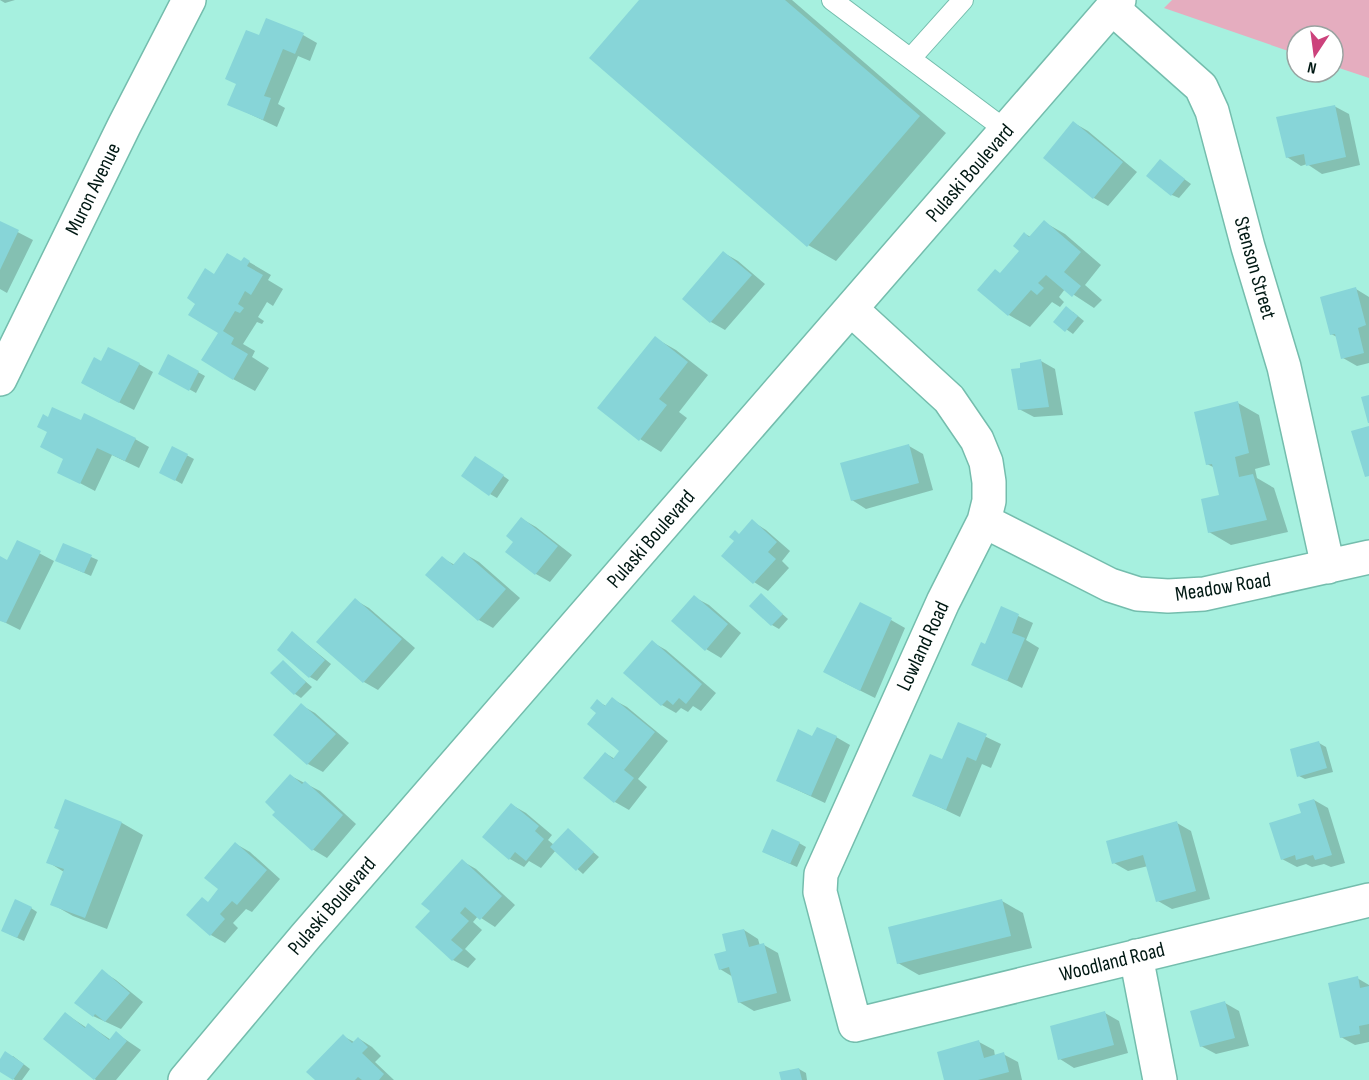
<svg xmlns="http://www.w3.org/2000/svg" width="1369" height="1080" viewBox="0 0 1369 1080" font-family="'Sofia Sans Condensed',sans-serif">
  <style>
    .green { fill: #e5adbf }
    .shadow { fill: #0003 }
    .building { fill: #87d5d8 }
    .lines { fill: none; stroke-linecap: round; stroke-linejoin: round }
    .service-casing { stroke: #74bdad; stroke-width: 22 }
    .minor-casing { stroke: #74bdad; stroke-width: 36 }
    .secondary-casing { stroke: #74bdad; stroke-width: 36 }
    .service { stroke: #fff; stroke-width: 20 }
    .minor { stroke: #fff; stroke-width: 33 }
    .secondary { stroke: #fff; stroke-width: 33 }
    .labels { text-anchor: middle; dominant-baseline: central; stroke-width: 4.5; stroke-linejoin: round; paint-order: stroke }
    .street-label { font-size: 21px; fill: #001813; stroke: #fff }
  </style>
  <rect width="100%" height="100%" fill="#a6f0df"/>
  <path class="green" d="M1172,0H1369V78L1333,66V36H1297V54L1164,8Z"/>
  <path class="shadow" d="M0,0H15L5,3Z
    M641,0H792L946,133L836,261L808,245Z
    M303,35L317,43L310,61L298,56L278,104L285,108L277,127L229,104L260,37Z
    M1334,106L1349,114L1360,165L1322,174L1307,164L1301,166L1287,157Z
    M1074,123L1088,131L1137,172L1108,206L1094,198Z
    M1160,161L1191,184L1179,198L1172,195Z
    M1044,222L1065,234L1101,265L1085,285L1102,300L1094,308L1065,289L1059,297L1064,302L1060,307L1052,302L1030,327L1009,315L1001,274L1022,251L1025,234L1031,237Z
    M0,223L33,240L7,293L0,289Z
    M724,253L738,261L765,284L725,330L711,322L684,299Z
    M244,259L271,275L268,280L283,289L273,306L267,302L258,317L264,321L262,324L257,322L243,344L255,351L252,357L269,368L255,391L233,379L221,332L215,275L242,263Z
    M1356,289L1369,297V363L1357,366L1343,358L1337,337L1331,334Z
    M1073,312L1084,321L1073,334L1056,322Z
    M655,338L676,350L708,375L679,412L687,418L661,452L640,439Z
    M169,356L205,376L196,393L160,373Z
    M1041,361L1055,369L1063,415L1034,417L1019,409Z
    M139,364L153,372L134,410L97,391Z
    M1238,403L1259,415L1270,465L1255,469L1257,478L1274,488L1288,532L1231,545L1209,532L1221,496L1215,468L1207,464Z
    M48,419L81,422L135,439L149,447L139,468L112,455L95,491L59,472L65,459L49,432Z
    M909,446L923,454L933,490L866,509L852,500Z
    M173,448L194,459L182,484L168,476Z
    M482,461L509,480L497,498L490,494Z
    M522,519L536,527L572,555L550,582L536,574L507,552L516,542Z
    M752,521L766,530L790,551L782,561L789,568L768,591L754,582L740,535Z
    M18,542L54,561L20,630L0,620V558L8,562Z
    M465,554L479,562L520,598L493,628L479,620L442,558L455,565Z
    M91,557L98,560L91,576L64,564Z
    M761,595L788,619L779,629L772,625Z
    M694,597L709,605L741,633L721,658L706,649Z
    M355,600L369,608L415,648L378,690L364,682Z
    M1001,608L1033,623L1026,640L1039,648L1022,688L973,664L985,646Z
    M891,620L905,628L875,698L839,680Z
    M293,633L331,664L317,681L310,677Z
    M652,642L666,650L716,693L701,711L693,706L688,712L681,708L676,713L662,705Z
    M283,662L312,687L301,698L295,694Z
    M612,699L627,707L668,741L638,779L647,787L629,810L615,802L605,753L615,759L622,751L597,701L606,706Z
    M301,705L315,713L349,743L323,772L308,764L275,735Z
    M959,724L1001,744L991,768L982,764L960,817L914,795L943,761Z
    M836,737L850,745L825,803L778,781L813,738Z
    M1319,743L1326,747L1333,772L1305,779L1299,776Z
    M291,776L320,791L356,824L327,858L312,849Z
    M1314,800L1328,808L1345,863L1331,867L1324,864L1312,867L1306,864L1297,867L1282,859L1303,814Z
    M66,801L122,823L143,835L107,929L73,916L52,904L64,872L48,862L60,830Z
    M512,805L526,813L552,835L548,840L554,845L568,830L599,857L583,874L556,850L541,868L529,861L524,867L510,859L484,837Z
    M1177,823L1191,831L1210,899L1172,909L1158,901L1148,866L1128,871L1114,863Z
    M799,843L806,847L797,867L770,855Z
    M236,844L250,852L280,879L252,912L246,909L233,923L238,928L225,943L211,935L220,889Z
    M462,861L476,869L515,905L495,927L478,916L473,922L482,930L465,949L476,959L468,968L453,960L417,927L432,911Z
    M1002,901L1023,913L1032,948L919,975L898,963Z
    M31,908L37,912L24,941L9,934Z
    M744,930L758,939L760,946L764,945L778,953L791,1001L754,1011L739,1002L733,977L720,969L728,952Z
    M102,971L116,980L143,1002L121,1029L93,1016Z
    M1357,978L1369,985V1042L1355,1045L1341,1037Z
    M1225,1003L1239,1011L1249,1046L1216,1054L1201,1046Z
    M1105,1013L1119,1021L1128,1053L1074,1068L1060,1059Z
    M66,1014L87,1028L89,1025L111,1040L116,1033L141,1050L116,1080H96L45,1038Z
    M343,1036L354,1042L358,1038L372,1047L381,1056L375,1062L394,1080H317Z
    M979,1042L994,1050L995,1056L1003,1054L1018,1062L1022,1080H946Z
    M13,1056L30,1069L22,1080H15L0,1070V1061Z
    M799,1069L806,1073L807,1080H783Z"/>
  <path class="building" d="M639,0H785L920,116L807,247L589,58Z
    M266,18L304,33L295,54L283,49L264,96L271,98L263,120L227,105L236,84L225,79L246,30L259,35Z
    M1335,105L1346,157L1306,166L1304,154L1286,158L1276,117Z
    M1073,121L1123,162L1093,199L1043,158Z
    M1160,159L1185,179L1171,196L1146,176Z
    M1044,220L1081,252L1064,272L1081,286L1072,297L1046,275L1038,283L1044,288L1037,295L1031,290L1008,316L977,290L995,269L1000,273L1019,251L1013,246L1024,232L1029,237Z
    M0,221L19,230L0,270Z
    M723,251L752,275L710,323L682,299Z
    M227,253L241,261L244,257L250,261L247,266L263,275L251,295L245,291L238,304L244,308L240,313L235,311L223,331L234,338L231,344L248,354L233,380L201,360L218,333L188,315L195,304L187,298L205,268L214,274Z
    M1356,287L1366,325L1358,328L1364,353L1341,359L1335,334L1330,335L1320,297Z
    M1066,306L1078,316L1065,332L1053,322Z
    M655,336L688,362L659,399L667,405L639,441L597,408Z
    M108,347L140,363L119,403L81,383L94,357L101,361Z
    M168,354L199,371L189,391L158,374Z
    M1041,359L1049,407L1018,410L1011,369L1020,368V363Z
    M1369,395V423H1368L1361,397Z
    M1238,401L1249,453L1235,457L1239,477L1253,474L1267,520L1208,533L1201,499L1219,495L1212,464L1206,465L1194,412Z
    M52,407L81,420L84,413L136,438L125,461L97,448L80,484L57,473L63,459L40,447L47,432L37,427L43,414L48,417Z
    M1369,426V476L1365,477L1351,431Z
    M909,444L919,483L851,501L840,463Z
    M172,446L188,454L175,481L159,473Z
    M475,456L504,475L489,496L461,476Z
    M521,517L558,546L535,575L505,552L513,542L506,536Z
    M752,519L777,542L768,552L776,559L753,584L721,556L734,541L729,537L735,530L739,534Z
    M17,540L41,551L6,623L0,621V556L7,560Z
    M63,543L92,555L84,573L55,561Z
    M464,552L506,589L478,621L425,575L442,556L453,565Z
    M761,593L783,614L771,626L749,606Z
    M694,595L728,624L705,651L671,621Z
    M355,598L402,639L363,683L316,642Z
    M860,602L892,618L860,691L823,672Z
    M1001,606L1019,614L1012,633L1025,638L1007,681L971,665L981,642L985,644Z
    M292,631L325,660L309,678L277,650Z
    M652,640L702,684L686,704L679,698L673,705L667,700L661,706L623,673Z
    M283,660L306,682L294,695L270,673Z
    M612,697L655,732L624,770L634,778L614,803L583,778L605,752L613,759L619,751L587,724L596,713L590,708L597,699L605,706Z
    M301,703L336,734L307,765L273,735Z
    M958,722L987,734L976,761L967,757L946,810L912,796L930,754L942,759Z
    M817,727L837,736L811,796L776,781L798,729L812,736Z
    M1319,741L1327,768L1297,777L1290,749Z
    M290,774L302,784L305,781L343,815L312,851L272,815L275,812L265,802Z
    M65,799L122,822L85,918L50,905L64,869L46,863L59,830L54,828Z
    M1314,799L1332,855L1315,860L1313,855L1296,860L1295,855L1281,860L1269,823L1301,813L1298,804Z
    M511,803L539,826L535,831L544,839L526,861L515,852L509,860L482,837Z
    M1177,821L1196,891L1156,902L1143,855L1112,864L1106,841Z
    M568,828L594,852L576,871L550,847Z
    M772,829L800,842L790,864L762,852Z
    M235,842L267,870L237,905L232,901L220,914L225,919L210,936L186,915L202,897L208,902L218,889L204,878Z
    M462,859L502,896L480,920L465,907L460,913L469,921L451,940L463,950L452,961L415,927L430,911L421,904Z
    M15,899L32,907L17,938L1,931Z
    M1002,899L1011,936L897,964L888,927Z
    M744,929L749,947L764,943L777,993L738,1003L729,967L719,970L714,954L726,951L722,934Z
    M102,969L130,993L105,1022L95,1014L93,1017L74,1003Z
    M1358,976L1360,988L1369,986V1024L1359,1026L1360,1034L1340,1038L1328,983Z
    M1225,1001L1235,1038L1200,1047L1190,1011Z
    M1105,1011L1114,1045L1058,1060L1050,1026Z
    M65,1012L85,1028L88,1023L109,1040L116,1031L127,1041L94,1080L43,1039Z
    M343,1034L352,1043L358,1037L368,1047L362,1053L384,1074L379,1080H362L358,1077L355,1080H315L306,1072Z
    M979,1040L984,1058L1004,1052L1009,1072L978,1080H944L937,1052Z
    M5,1051L24,1064L13,1080L0,1072V1059Z
    M799,1068L802,1080H781L779,1072Z"/>
  <g class="lines">
    <defs>
      <path id="service" d="M832,0L1007,131
        M911,58L963,0"/>
      <path id="minor" d="M1112,8L1201,87L1212,111L1248,247L1284,367L1328,567
        M852,310L949,399L977,440L986,462L989,482V501L984,521L943,602L821,874L820,892L855,1025L1369,900
        M0,379L124,126L189,0
        M984,521L1110,585L1138,594L1168,596L1204,594L1369,557
        M1136,956L1160,1080"/>
      <path id="secondary" d="M185,1080L305,937L1119,0"/>
    </defs>
    <use href="#service" class="service-casing"/>
    <use href="#minor" class="minor-casing"/>
    <use href="#secondary" class="secondary-casing"/>
    <use href="#service" class="service"/>
    <use href="#minor" class="minor"/>
    <use href="#secondary" class="secondary"/>
  </g>
  <g class="labels">
    <g class="street-label">
      <text transform="translate(970 173) rotate(-49)">Pulaski Boulevard</text>
      <text transform="translate(93 189) rotate(-64)">Muron Avenue</text>
      <text transform="translate(1255 268) rotate(74)">Stenson Street</text>
      <text transform="translate(651 539) rotate(-49)">Pulaski Boulevard</text>
      <text transform="translate(1223 587) rotate(-9)">Meadow Road</text>
      <text transform="translate(923 646) rotate(-65)">Lowland Road</text>
      <text transform="translate(332 906) rotate(-49)">Pulaski Boulevard</text>
      <text transform="translate(1112 962) rotate(-14)">Woodland Road</text>
    </g>
  </g>
  <g transform="translate(1315 54) rotate(193)"><circle r="28" fill="#ffffff" stroke="#99a3a1" stroke-width="1.5"/>
  <path d="M0-4.5L10 22L0 15L-10 22Z" fill="#cc427c"/>
  <text y="-9" font-size="16" font-weight="bold" text-anchor="middle" fill="#001813">N</text>
  </g>
</svg>
